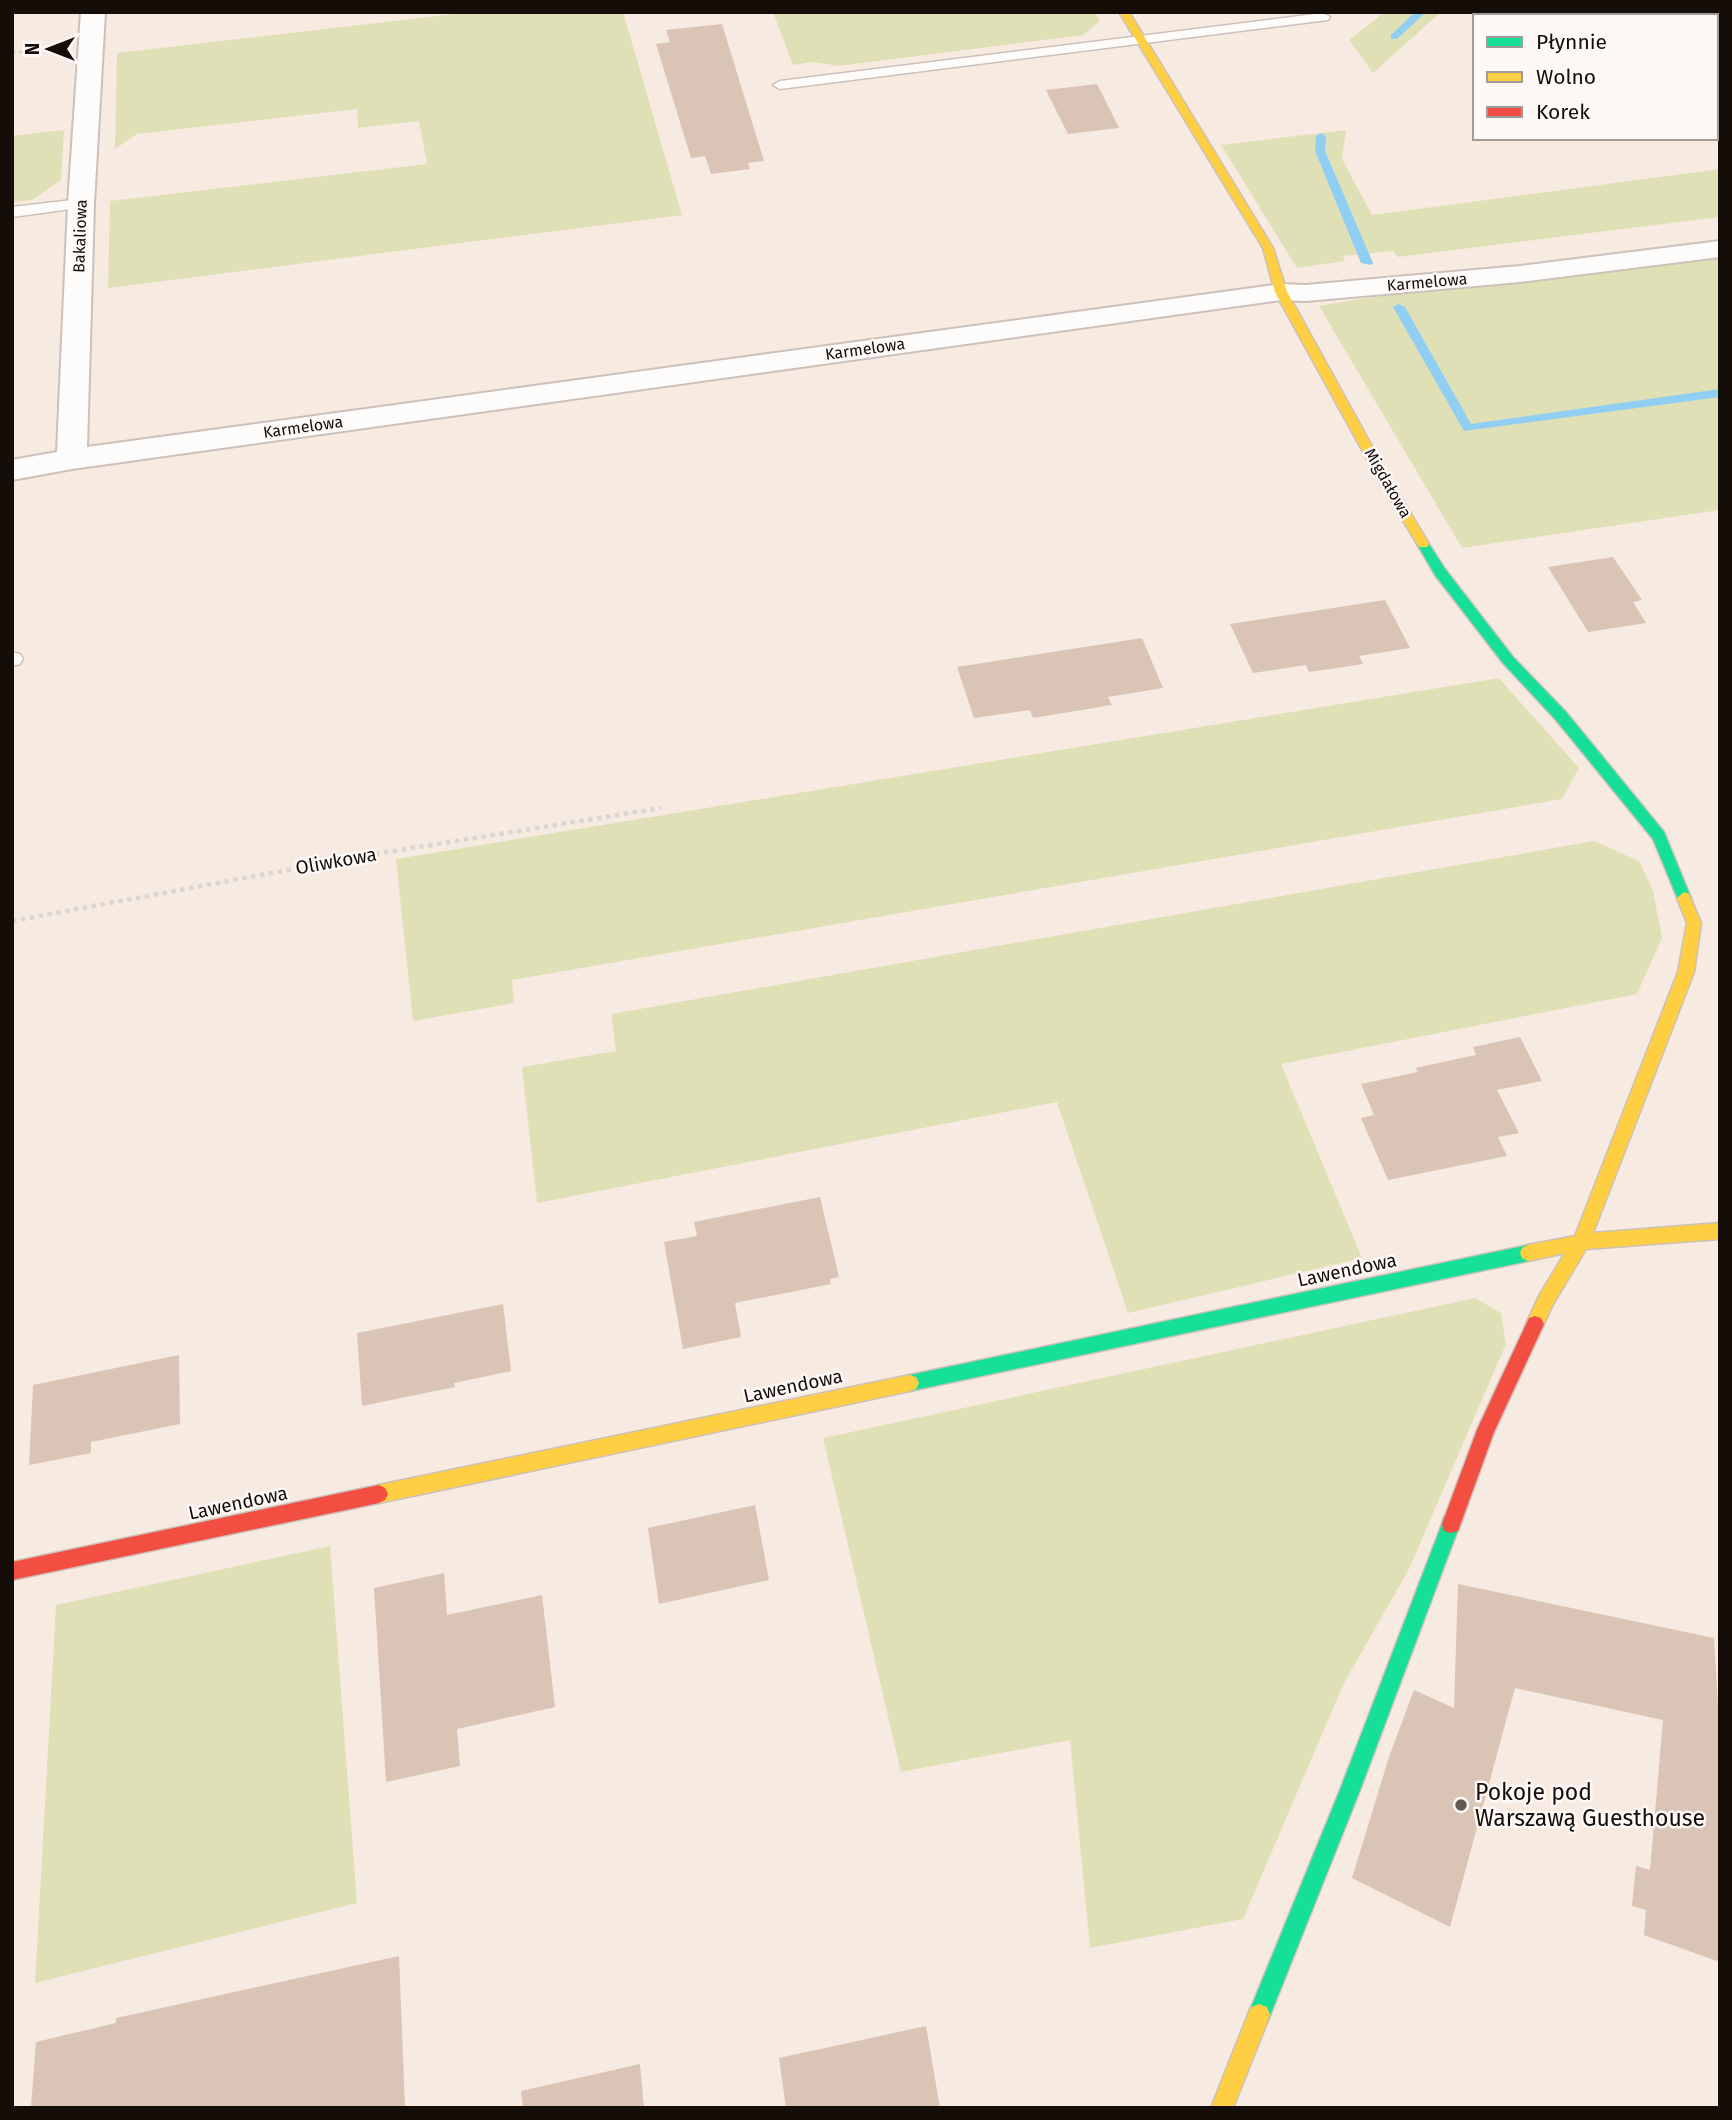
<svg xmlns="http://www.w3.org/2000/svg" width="1732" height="2120" viewBox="0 0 1732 2120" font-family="'Fira Sans',sans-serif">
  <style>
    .green { fill: #e0e0b7 }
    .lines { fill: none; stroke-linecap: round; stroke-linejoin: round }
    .stream { fill: #90cff3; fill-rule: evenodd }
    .building { fill: #d9c4b6 }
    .lane-casing { stroke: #ccc1ba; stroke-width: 3 }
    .street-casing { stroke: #ccc1ba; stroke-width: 4 }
    .fast-casing { stroke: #ccc1ba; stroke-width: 3 }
    .slow-casing { stroke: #ccc1ba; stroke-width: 3 }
    .jam-casing { stroke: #ccc1ba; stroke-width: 3 }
    .path-far1 { stroke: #d9d6d3; stroke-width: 2.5; stroke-dasharray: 3.5 3.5; stroke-linecap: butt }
    .path { stroke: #d9d6d3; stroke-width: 4.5; stroke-dasharray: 4.5 4.5; stroke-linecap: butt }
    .lane { fill: #fefcfa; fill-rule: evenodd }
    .street { fill: #fefcfa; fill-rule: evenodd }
    .fast { fill: #16e098; fill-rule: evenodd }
    .slow { fill: #ffcf43; fill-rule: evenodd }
    .jam { fill: #f24e42; fill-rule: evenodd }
    .poi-dot { fill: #635a54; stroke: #fef9f6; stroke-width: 2.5 }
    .labels { text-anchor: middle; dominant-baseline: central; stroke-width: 5; stroke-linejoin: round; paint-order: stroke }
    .far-street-label { font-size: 16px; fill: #140d08; stroke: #fef9f6 }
    .street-label { font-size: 19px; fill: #140d08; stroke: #fef9f6 }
    .near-poi-label { font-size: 23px; fill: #140d08; stroke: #fef9f6; text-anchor: start }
  </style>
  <rect width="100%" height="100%" fill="#f7eae1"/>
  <path class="green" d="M471,12H623L682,215L108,288L110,201L427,164L419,121L358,128L357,109L137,134L115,149L117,53Z
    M773,12H1095L1100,21L1083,35L839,66L813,62L793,65Z
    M1385,12H1441L1373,73L1349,40Z
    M64,130L61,180L32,200L12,202V136Z
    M1346,130L1342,159L1372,215L1720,169V217L1398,257L1393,251L1343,256L1345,261L1297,268L1221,145Z
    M1720,259V510L1462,548L1319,306L1366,298Z
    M1499,678L1579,768L1562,799L512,980L514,1003L413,1021L396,859Z
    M1594,841L1639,861L1653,891L1662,938L1637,994L1281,1064L1362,1258L1128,1313L1057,1102L537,1203L522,1067L616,1051L611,1014Z
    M1475,1298L1501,1313L1506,1344L1409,1569L1344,1683L1243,1919L1090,1948L1070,1740L901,1772L823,1438Z
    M330,1546L357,1903L35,1983L56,1605Z"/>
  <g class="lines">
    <path class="stream" d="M1415,12H1426L1397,39H1391V35Z
      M1321,133L1326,136L1325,151L1373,263L1371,265L1361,263L1315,151L1316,136Z
      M1399,304L1405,307L1471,424L1720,389V397L1464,431L1393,307Z"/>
  </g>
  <path class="building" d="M722,24L764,161L748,163L750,169L711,174L705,156L691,158L656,44L670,42L666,30Z
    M1097,84L1119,128L1068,134L1046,90Z
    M1613,557L1642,600L1633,602L1646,623L1588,632L1548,567Z
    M1385,600L1410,648L1359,656L1363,664L1337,668L1309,672L1306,665L1253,673L1230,624Z
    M1142,638L1163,688L1108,697L1112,705L1033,718L1030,710L974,718L957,667Z
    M1520,1037L1542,1081L1497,1090L1519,1133L1498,1137L1507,1156L1388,1180L1361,1118L1374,1115L1361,1084L1418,1072L1415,1068L1476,1055L1473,1047Z
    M820,1197L839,1277L830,1279L831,1284L735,1303L741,1337L683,1349L664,1242L697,1236L694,1222Z
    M503,1304L511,1371L454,1383L455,1387L362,1406L357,1333Z
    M179,1355L180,1424L91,1442V1453L29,1465L33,1385Z
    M755,1505L769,1580L659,1604L648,1528Z
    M444,1573L447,1615L542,1595L555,1707L457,1729L460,1766L386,1782L374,1588Z
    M1458,1584L1714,1638L1720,1739V1962L1644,1935L1646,1910L1632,1906L1636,1866L1650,1870L1663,1720L1515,1688L1450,1927L1352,1878L1389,1757L1414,1690L1454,1708Z
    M399,1956L405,2108H31L36,2042L116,2023V2018Z
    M926,2026L940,2108H786L779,2058Z
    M640,2064L644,2108H523L521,2091Z"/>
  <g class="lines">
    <defs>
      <path id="lane" d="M1323,13L1330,17L1328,20L780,89L773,85L780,81Z
        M81,199L86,201L89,204L86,207L12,217V207Z
        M12,652L20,654L23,659L20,664L12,666Z"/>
      <path id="street" d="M81,12H105L94,204L87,447L1281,284L1306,285L1520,266L1720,241V257L1520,282L1306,301L1281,300L72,469L12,480V460L57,452L68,204Z"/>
      <path id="fast" d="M1423,540L1427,541L1445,569L1513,657L1566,712L1664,832L1691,898L1689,902H1679L1653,839L1556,720L1503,663L1435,575L1417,544Z
        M1528,1245L1534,1248L1536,1253L1534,1258L1528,1261L910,1391L904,1389L901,1383L904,1377L910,1375Z
        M1451,1515L1458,1517L1460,1524L1360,1790L1267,2023L1259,2026L1251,2023L1248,2015L1340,1790L1442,1524L1444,1517Z"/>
      <path id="slow" d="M1119,12H1129L1273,248L1287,292L1390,479L1429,544L1427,547H1419L1378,479L1275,292L1263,248Z
        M1684,892L1689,894L1701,923L1694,972L1593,1233L1720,1223V1239L1586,1249L1552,1306L1541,1330L1535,1332L1529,1330L1526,1324L1540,1294L1565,1253L1528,1261L1522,1258L1520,1253L1522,1248L1528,1245L1575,1236L1678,972L1687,923L1677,898Z
        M910,1375L916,1377L919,1383L916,1389L910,1391L379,1503L373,1500L370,1494L373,1488L379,1485Z
        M1259,2004L1267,2007L1270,2015L1233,2108H1211L1251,2007Z"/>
      <path id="jam" d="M1535,1316L1541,1318L1544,1324L1494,1432L1458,1531L1451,1533L1444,1531L1442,1524L1477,1430L1529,1318Z
        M379,1485L385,1488L388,1494L385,1500L379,1503L12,1580V1562Z"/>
    </defs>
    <use href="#lane" class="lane-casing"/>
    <use href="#street" class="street-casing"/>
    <use href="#fast" class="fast-casing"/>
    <use href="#slow" class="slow-casing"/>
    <use href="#jam" class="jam-casing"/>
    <path class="path-far1" d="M12,53L53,49"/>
    <path class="path" d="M12,921L375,854L661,808"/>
    <use href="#lane" class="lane"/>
    <use href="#street" class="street"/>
    <use href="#fast" class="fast"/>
    <use href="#slow" class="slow"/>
    <use href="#jam" class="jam"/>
  </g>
  <circle class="poi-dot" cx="1461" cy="1805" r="7"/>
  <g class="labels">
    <g class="far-street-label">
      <text transform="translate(80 236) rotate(-88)">Bakaliowa</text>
      <text transform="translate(1427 282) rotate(-5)">Karmelowa</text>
      <text transform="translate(865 349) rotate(-8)">Karmelowa</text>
      <text transform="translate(303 427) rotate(-8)">Karmelowa</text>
      <text transform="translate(1388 483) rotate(60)">Migdałowa</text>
    </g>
    <g class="street-label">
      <text transform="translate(336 861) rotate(-10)">Oliwkowa</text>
      <text transform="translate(1347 1270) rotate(-12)">Lawendowa</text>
      <text transform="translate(793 1386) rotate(-12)">Lawendowa</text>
      <text transform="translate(238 1503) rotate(-12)">Lawendowa</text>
    </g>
    <g class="near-poi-label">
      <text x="1475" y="1792">Pokoje pod<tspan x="1475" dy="26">Warszawą Guesthouse</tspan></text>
    </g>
  </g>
  <rect width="1732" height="2120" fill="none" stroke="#140d08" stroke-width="28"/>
  <rect x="1473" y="14" width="245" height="126" fill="#fef9f6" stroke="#a09b97" stroke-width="2"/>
  <rect x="1487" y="37" width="35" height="10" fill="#16e098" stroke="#a09b97" stroke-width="2"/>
  <text x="1536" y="49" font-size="21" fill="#140d08">Płynnie</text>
  <rect x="1487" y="72" width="35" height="10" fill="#ffcf43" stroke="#a09b97" stroke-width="2"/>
  <text x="1536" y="84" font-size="21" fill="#140d08">Wolno</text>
  <rect x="1487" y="107" width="35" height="10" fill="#f24e42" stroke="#a09b97" stroke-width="2"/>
  <text x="1536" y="119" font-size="21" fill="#140d08">Korek</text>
  <g transform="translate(49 49) rotate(270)" stroke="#fef9f6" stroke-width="5" paint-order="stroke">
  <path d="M0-5L12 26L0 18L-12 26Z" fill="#140d08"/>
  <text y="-10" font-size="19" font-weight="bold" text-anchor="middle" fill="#140d08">N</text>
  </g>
</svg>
